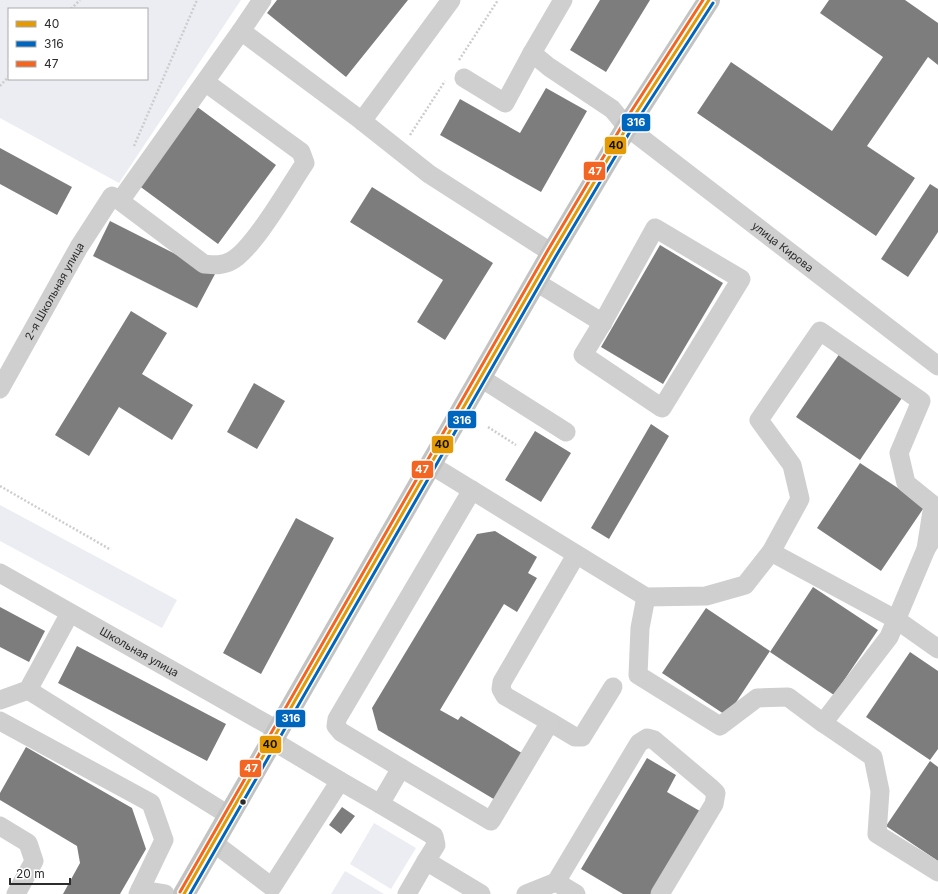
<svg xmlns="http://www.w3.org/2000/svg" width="938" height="894" viewBox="0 0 938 894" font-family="Inter,sans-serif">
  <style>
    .green { fill: #ebedf2; fill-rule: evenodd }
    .building { fill: #7d7d7d }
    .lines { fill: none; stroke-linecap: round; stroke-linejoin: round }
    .path { stroke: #cdcdcd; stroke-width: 2.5; stroke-dasharray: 2 2; stroke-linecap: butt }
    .minor { stroke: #cfcfcf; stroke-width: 19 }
    .major { stroke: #c3c3c3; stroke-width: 22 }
    .bus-1-casing { stroke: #fff; stroke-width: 6 }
    .bus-2-casing { stroke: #fff; stroke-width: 6 }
    .bus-3-casing { stroke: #fff; stroke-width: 6 }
    .bus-1 { stroke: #e39a04; stroke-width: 3 }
    .bus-2 { stroke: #0065bd; stroke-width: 3 }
    .bus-3 { stroke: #f26522; stroke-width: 3 }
    .bus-dot { fill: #2c2c2c; stroke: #fff; stroke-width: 1.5 }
    .labels { text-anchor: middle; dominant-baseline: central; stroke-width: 4; stroke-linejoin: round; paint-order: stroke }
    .street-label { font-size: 11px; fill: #2c2c2c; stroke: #fff }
    .line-badge { stroke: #fff; stroke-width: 1.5 }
    .badge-label { font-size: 11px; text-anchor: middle; font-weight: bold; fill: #fff }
    .pale-badge-label { font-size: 11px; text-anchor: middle; font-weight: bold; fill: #111 }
  </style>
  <rect width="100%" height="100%" fill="#fff"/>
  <path class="green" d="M0,0H241L119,183L0,118ZM9,9H147V79H9Z
    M0,505L177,600L162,628L0,541Z
    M374,823L416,848L391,889L350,864Z
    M345,871L384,894H331Z"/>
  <path class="building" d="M277,0H408L346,77L267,13Z
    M600,0H650L606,72L570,50Z
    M829,0H905L938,23V65L928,57L867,146L915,178L876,236L697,113L731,62L832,131L883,57L820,13Z
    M546,88L587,111L541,192L440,135L460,99L520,133Z
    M196,106L276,165L218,244L138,185Z
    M0,148L72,187L57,215L0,184Z
    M930,184L938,189V232L908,277L881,259Z
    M372,187L493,263L445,340L417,322L443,280L350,222Z
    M110,221L215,274L197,308L93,256Z
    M660,245L723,283L663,384L601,347Z
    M131,311L167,333L142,374L193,405L172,440L119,407L89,456L55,435Z
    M840,353L904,395L860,460L796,417Z
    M254,383L285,401L257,449L227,432Z
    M651,424L669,436L609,539L591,528Z
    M535,431L571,453L541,502L505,480Z
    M860,463L925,506L881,571L817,528Z
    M296,518L334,538L261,674L223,653Z
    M495,531L537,557L528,573L537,578L517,612L504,604L440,710L458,720L461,716L525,755L497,801L378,730L372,708L477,534Z
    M813,587L878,630L834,695L770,652Z
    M0,607L45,631L29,662L0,647Z
    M706,608L770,651L727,716L662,673Z
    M77,646L226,724L207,761L58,683Z
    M910,652L938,671V749L930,760L866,717Z
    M26,747L132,808L146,849L120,894H63L80,863L77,846L0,800V793Z
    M647,758L676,775L667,792L705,814L657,894H623L581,869Z
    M930,761L938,767V861L886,826Z
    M342,807L355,816L341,834L329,825Z"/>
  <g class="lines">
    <path class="path" d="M71,9L80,0
      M459,60L498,0
      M0,86L9,76
      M410,135L445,81
      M134,146L197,0
      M488,427L516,445
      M0,486L111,550"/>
    <g class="minor">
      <path d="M262,0L241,31L362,121L429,174L552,253"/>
      <path id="s1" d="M563,0L532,53L549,67L612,109L627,127L938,366"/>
      <path d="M464,78L505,103L532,53"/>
      <path d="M205,82L301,152L305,163C290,185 253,250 231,261C222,266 214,265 204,264L120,201C160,145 200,88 241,31"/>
      <path d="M362,121L451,0"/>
      <path d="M655,228L741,279L662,408L583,355L603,322Z"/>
      <path d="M536,282L603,323"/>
      <path d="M481,378L566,432"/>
      <path id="s2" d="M0,389L79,247L112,196"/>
      <path d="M431,465L646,597L706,596L745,585L771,552L800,499L792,465L759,420L820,331L921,401L899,453L906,483L933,505L926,549"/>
      <path d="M933,538L926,549L889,637L823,723L873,757L880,791L877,834L938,872"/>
      <path d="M771,552L897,620L938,649"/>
      <path id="s3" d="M0,573L279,731"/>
      <path d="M646,597L640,628L638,675L720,726L757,698L788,697L823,723"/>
      <path d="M28,690L230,816"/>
      <path d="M0,700L28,690L70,613"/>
      <path d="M0,721L151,803L164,840L138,894"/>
      <path d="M550,722L575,737H582L613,687"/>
      <path d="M401,768L341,732L336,726L337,719L472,490"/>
      <path d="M340,781L380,804L401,768L491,821L550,722L505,696L501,689L502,682L576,555"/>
      <path d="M380,804L434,836L436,845L426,861"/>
      <path d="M0,826L28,843L34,861L16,894"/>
      <path d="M214,843L272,887L340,781L273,741"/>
      <path d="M556,882L639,743L647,738L654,740L711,788L716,793L714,804L660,894"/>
      <path d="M140,890L165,894"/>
      <path d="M407,894L426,861L481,894"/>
      <path d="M526,894L556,882L576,894"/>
    </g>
    <path class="major" d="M184,894L552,253L627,127L709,0"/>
    <defs>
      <path id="bus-1" d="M184,894L552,253L627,127L709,0"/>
      <path id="bus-2" d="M190,894L556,256L631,130L713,3"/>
      <path id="bus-3" d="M180,892L548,250L623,124L703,0"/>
    </defs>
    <use href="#bus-1" class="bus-1-casing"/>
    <use href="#bus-2" class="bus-2-casing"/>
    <use href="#bus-3" class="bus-3-casing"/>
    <use href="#bus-1" class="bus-1"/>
    <use href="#bus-2" class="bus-2"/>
    <use href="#bus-3" class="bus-3"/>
  </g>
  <circle class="bus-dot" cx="243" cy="802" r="3.5"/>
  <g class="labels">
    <g class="street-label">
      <text stroke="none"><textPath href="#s1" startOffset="379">улица Кирова</textPath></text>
      <text stroke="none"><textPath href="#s2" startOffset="112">2-я Школьная улица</textPath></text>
      <text stroke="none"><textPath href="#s3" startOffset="160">Школьная улица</textPath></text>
    </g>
  </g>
  <g class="line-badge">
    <rect x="621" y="113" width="30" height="19" rx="4" fill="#0065bd"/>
    <rect x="604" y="136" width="23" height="19" rx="4" fill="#e39a04"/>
    <rect x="583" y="161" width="23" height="20" rx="4" fill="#f26522"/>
    <rect x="447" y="410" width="30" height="19" rx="4" fill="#0065bd"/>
    <rect x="431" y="435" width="23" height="19" rx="4" fill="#e39a04"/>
    <rect x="411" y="460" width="23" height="19" rx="4" fill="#f26522"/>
    <rect x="275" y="709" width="31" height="19" rx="4" fill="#0065bd"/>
    <rect x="259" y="735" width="23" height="19" rx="4" fill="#e39a04"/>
    <rect x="239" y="759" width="23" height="19" rx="4" fill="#f26522"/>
  </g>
  <g class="badge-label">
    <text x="636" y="126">316</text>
    <text x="595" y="175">47</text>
    <text x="462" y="424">316</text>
    <text x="422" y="473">47</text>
    <text x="291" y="722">316</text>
    <text x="251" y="772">47</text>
  </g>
  <g class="pale-badge-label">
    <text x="616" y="149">40</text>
    <text x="442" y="448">40</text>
    <text x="270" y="748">40</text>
  </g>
  <rect x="8" y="8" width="140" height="72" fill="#ffffff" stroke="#ababab"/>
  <rect x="16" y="21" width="20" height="6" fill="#e39a04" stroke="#ababab"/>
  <text x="44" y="28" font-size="12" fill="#2c2c2c">40</text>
  <rect x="16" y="41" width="20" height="6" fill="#0065bd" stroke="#ababab"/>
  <text x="44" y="48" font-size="12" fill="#2c2c2c">316</text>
  <rect x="16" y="61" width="20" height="6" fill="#f26522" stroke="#ababab"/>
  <text x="44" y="68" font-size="12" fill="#2c2c2c">47</text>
  <path d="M10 878v6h60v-6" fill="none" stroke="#2c2c2c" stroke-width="2"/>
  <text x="16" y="878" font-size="12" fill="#2c2c2c" stroke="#ffffff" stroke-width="3" paint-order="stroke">20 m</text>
</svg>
